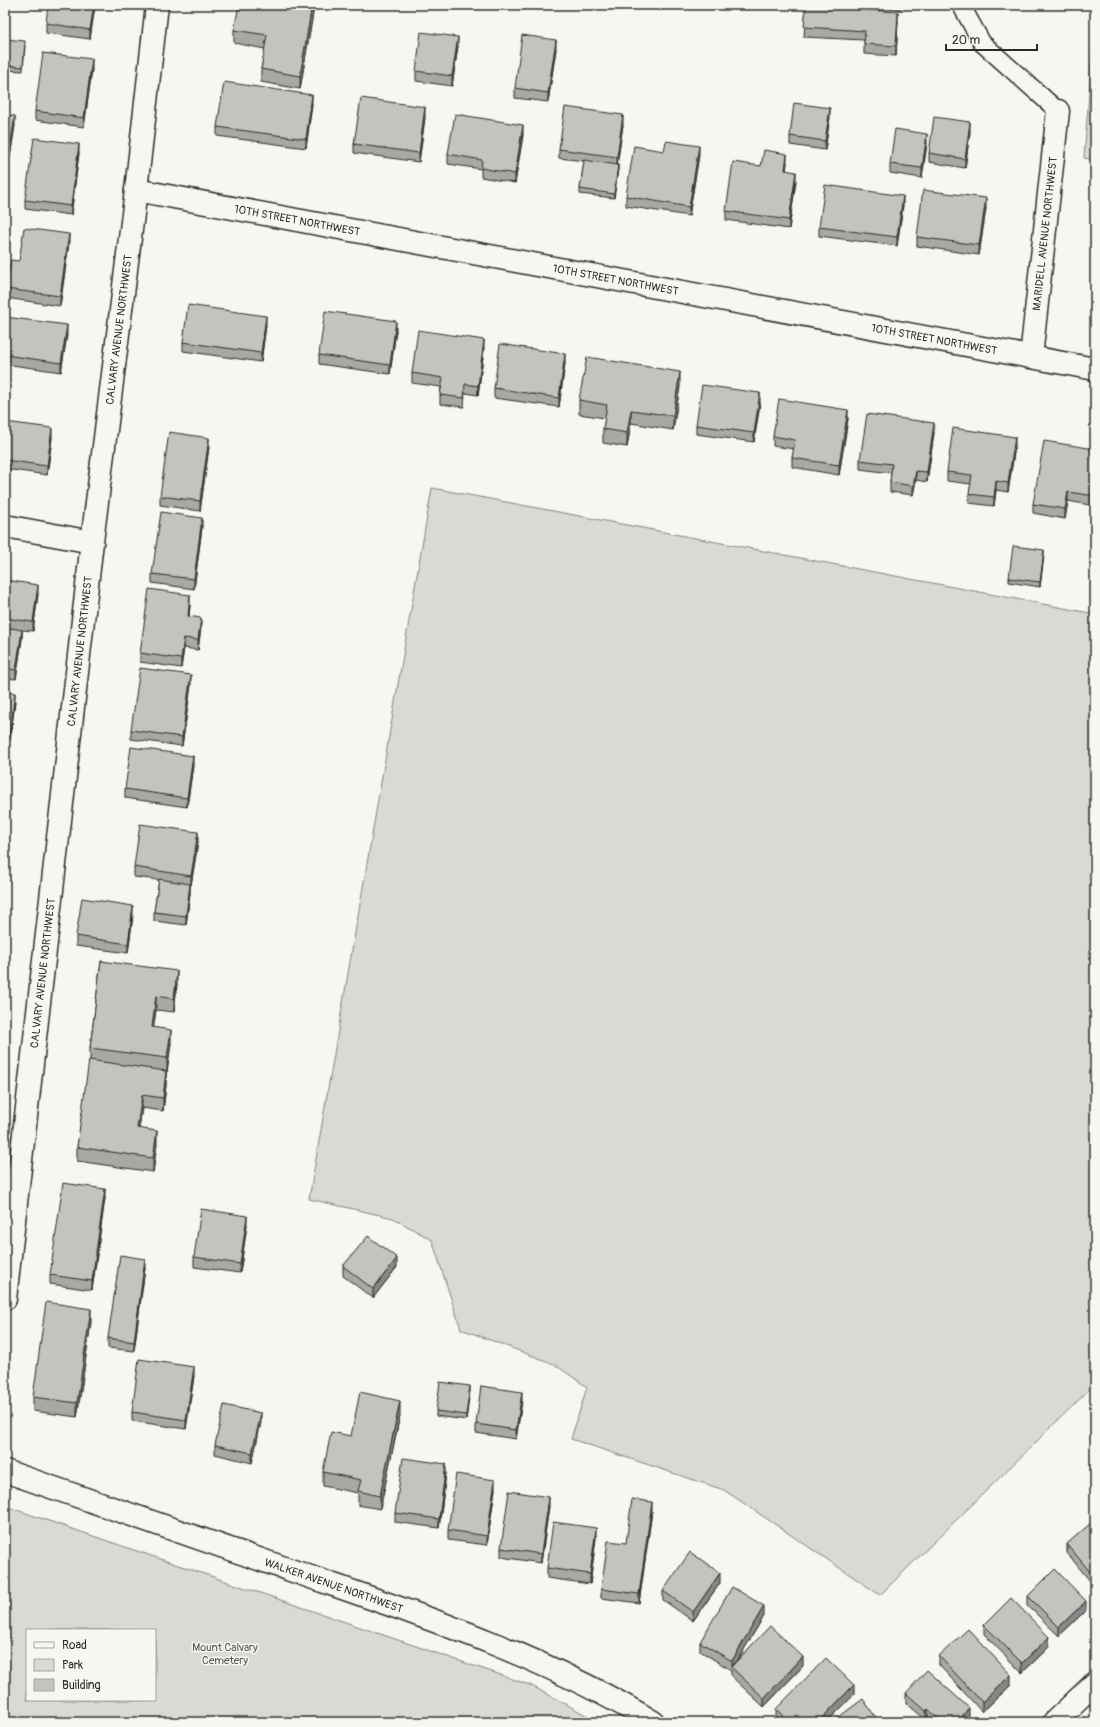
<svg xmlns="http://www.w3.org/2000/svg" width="1100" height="1727" viewBox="0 0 1100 1727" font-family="Pangolin,sans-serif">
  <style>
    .green { fill: #d9d9d5; stroke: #828280; fill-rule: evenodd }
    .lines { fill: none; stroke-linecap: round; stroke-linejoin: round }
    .lane-casing { stroke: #2b2b2b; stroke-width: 20 }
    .street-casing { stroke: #2b2b2b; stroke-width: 25 }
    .secondary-casing { stroke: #2b2b2b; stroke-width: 25 }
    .lane { stroke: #f6f6f2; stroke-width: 17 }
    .street { stroke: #f6f6f2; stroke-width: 22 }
    .secondary { stroke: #f6f6f2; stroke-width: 22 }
    .wall { fill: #a8a8a5; stroke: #2b2b2b }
    .shaded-wall { fill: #888886; stroke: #2b2b2b }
    .building { fill: #c3c3c0; stroke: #2b2b2b }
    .labels { text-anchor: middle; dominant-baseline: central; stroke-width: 3; stroke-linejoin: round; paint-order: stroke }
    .street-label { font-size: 11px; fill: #2b2b2b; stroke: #f6f6f2 }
    .park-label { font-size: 11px; fill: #565656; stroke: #f6f6f2 }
  </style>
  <rect width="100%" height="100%" fill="#f6f6f2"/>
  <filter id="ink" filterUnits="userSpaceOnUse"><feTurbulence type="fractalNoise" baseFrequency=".025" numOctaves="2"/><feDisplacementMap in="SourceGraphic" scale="8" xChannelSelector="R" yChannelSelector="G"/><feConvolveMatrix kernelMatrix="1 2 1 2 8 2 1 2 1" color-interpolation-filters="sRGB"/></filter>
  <g filter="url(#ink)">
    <path class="green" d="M1095,13V160L1084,158Z
      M432,488L1095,614V1384L880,1595L724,1490L571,1439L587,1387L554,1364L461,1329L432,1240L393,1218L309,1199Z
      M5,1506L530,1685L599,1722H5ZM27,1630H155V1700H27Z"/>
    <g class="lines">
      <defs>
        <path id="lane" d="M961,5L982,43L1058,111"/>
        <g id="street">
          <path id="s1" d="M136,190L1095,369"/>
          <path id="s2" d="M1031,357L1058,111"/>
          <path d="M5,526L92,542"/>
          <path id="s3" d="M5,1299L92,542L136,190L157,5"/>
          <path d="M1054,1722L1095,1683"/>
        </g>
        <g id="secondary">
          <path id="s4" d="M5,1471C111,1508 217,1545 322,1581C435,1620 551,1660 653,1722"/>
        </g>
      </defs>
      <use href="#lane" class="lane-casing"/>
      <use href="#street" class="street-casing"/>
      <use href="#secondary" class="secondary-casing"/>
      <use href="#lane" class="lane"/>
      <use href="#street" class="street"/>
      <use href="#secondary" class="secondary"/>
    </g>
    <path class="wall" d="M95,5L90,39L46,33V23Z
      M313,5V13L300,89L261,82V69L265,49L234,43V30Z
      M806,5H901V9L869,7V10L898,21L896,56L864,54V40L804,37Z
      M5,39L25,46L23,71L5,70Z
      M458,46L452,86L416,81V71Z
      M556,49L548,102L515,98V88Z
      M92,69L84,127L35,120V111Z
      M312,104L306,148L217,136V127Z
      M5,115L15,125L10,157L5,156Z
      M425,117L419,162L354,153V144Z
      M830,117L825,150L790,145V136Z
      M623,125L617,164L618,169L614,198L580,194V189L584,161L559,158V149Z
      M970,132L965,168L929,162V153Z
      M523,135L515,183L481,177V169L448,164V154Z
      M927,143L922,178L890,173V164Z
      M664,151L699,155L689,216L626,206V196Z
      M79,153L71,215L25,209V200Z
      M787,163L786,170L796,181L789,229L726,220V211L761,166Z
      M903,205L897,246L819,236V227Z
      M986,208L979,255L917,246V237Z
      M69,243L60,306L6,298V289L19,261Z
      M5,317L67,335L61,372L5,364Z
      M266,325L261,362L183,351V342Z
      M396,330L390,374L319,364V355Z
      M484,349L478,395L465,393L464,407L440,404V395L441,387L412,383V373Z
      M565,363L559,407L494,398V388Z
      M680,386L673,430L631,423L627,447L603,443V429L605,418L579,414V400Z
      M760,403L754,442L696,434V425Z
      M848,419L839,475L792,467V458L794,449L773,446V436Z
      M5,422L52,438L47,475L5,469Z
      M934,433L927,482L916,480L913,495L890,492V482L891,473L860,469V460Z
      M1015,446L1008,492L996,490L994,506L969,503V494L971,484L947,481V472Z
      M209,447L200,511L160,505V496Z
      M1095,449V506L1068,501L1065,519L1033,513V504Z
      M202,527L194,589L152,583V574Z
      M1044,555L1040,587L1009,582V578Z
      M5,580L38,594L33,631L22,630V639L16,679L5,678Z
      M190,605L189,616L201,627L198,650L184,648L181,668L140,662V653Z
      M191,685L182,746L131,739V730Z
      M5,691L15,702L10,740H5Z
      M193,765L187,807L125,798V789Z
      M198,842L191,885H190V893L186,925L154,921V912L159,880L134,877V867Z
      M133,915L128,953L76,946V936Z
      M101,961L177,984L174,1012L156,1010L153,1027L171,1043L167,1072H166V1085L163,1111L142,1108L139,1128L157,1144L153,1172L77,1161V1147L90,1060V1048Z
      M105,1198L92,1290L50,1284V1275Z
      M247,1225L240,1273L194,1267V1257Z
      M343,1266L397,1267L373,1298L343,1276Z
      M145,1268L134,1351L108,1348V1338Z
      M91,1322L77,1417L33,1411V1397Z
      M194,1376L186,1429L132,1421V1412Z
      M470,1390L466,1420L436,1416V1411Z
      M522,1401L516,1439L476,1433V1424Z
      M400,1415L380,1509L358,1505V1493L323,1486V1472L351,1436Z
      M261,1422L252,1463L215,1454V1445Z
      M446,1473L439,1528L395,1522V1513Z
      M495,1489L487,1545L448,1540V1530Z
      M549,1506L541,1563L501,1557V1548Z
      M652,1511L639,1603L601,1598V1589L626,1543Z
      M1095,1523V1587L1067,1553V1544Z
      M596,1538L590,1584L547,1578V1568Z
      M720,1583L693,1621L663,1600V1591Z
      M1028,1596L1086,1610L1059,1636L1028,1606Z
      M764,1616L738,1659L803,1666L764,1707L731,1676V1670L700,1651V1642Z
      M984,1625L1049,1647L1022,1673L984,1634Z
      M939,1656L1011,1685L982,1712L939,1665Z
      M906,1693L969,1718L965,1722H932L928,1718L926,1720L906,1703Z
      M854,1695L827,1722H780L776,1718V1709Z"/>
    <path class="shaded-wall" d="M94,5H95L90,39V30Z
      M312,5H313V13L300,89V76Z
      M898,12V21L896,56V46Z
      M458,37V46L452,86V76Z
      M556,40V49L548,102V93Z
      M92,59V69L84,127V118Z
      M312,95V104L306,148V139Z
      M425,107V117L419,162V153Z
      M830,108V117L825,150V141Z
      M623,115V125L617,166V157Z
      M15,116V125L10,157V148Z
      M970,122V132L965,168V159Z
      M523,125V135L515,183V174Z
      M927,134V143L922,178V168Z
      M79,144V153L71,215V206Z
      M699,146V155L689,216V207Z
      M787,154V163L785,179V170Z
      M618,165V169L614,198V194Z
      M796,172V181L789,229V220Z
      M903,196V205L897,246V237Z
      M986,198V208L979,255V245Z
      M69,234V243L60,306V296Z
      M266,316V325L261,362V353Z
      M396,321V330L390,374V365Z
      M67,325V335L61,372V363Z
      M484,340V349L478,395V386Z
      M565,354V363L559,407V398Z
      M680,372V386L673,430V416Z
      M760,393V403L754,442V433Z
      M631,410V423L627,447V433Z
      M848,410V419L839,475V465Z
      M934,423V433L927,482V472Z
      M52,428V438L47,475V466Z
      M1015,437V446L1008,492V483Z
      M209,438V447L200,511V501Z
      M916,471V480L913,495V486Z
      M996,481V490L994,506V497Z
      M1068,492V501L1065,519V509Z
      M202,518V527L194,589V579Z
      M1044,550V555L1040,587V582Z
      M38,585V594L33,631V622Z
      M190,595V605L188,625V616Z
      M201,618V627L198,650V640Z
      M22,630V639L16,679V670Z
      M184,638V648L181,668V659Z
      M191,675V685L182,746V737Z
      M15,693V702L10,740V731Z
      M8,748V757L5,780V771Z
      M193,756V765L187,807V798Z
      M198,832V842L191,885V876Z
      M190,884V893L186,925V916Z
      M133,906V915L128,953V944Z
      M177,971V984L174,1012V999Z
      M156,996V1010L152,1040V1027Z
      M171,1030V1043L167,1072V1058Z
      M166,1071V1085L163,1111V1098Z
      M142,1095V1108L137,1141V1128Z
      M157,1131V1144L153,1172V1158Z
      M105,1189V1198L92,1290V1281Z
      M247,1216V1225L240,1273V1264Z
      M397,1258V1267L373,1298V1289Z
      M145,1259V1268L134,1351V1342Z
      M91,1309V1322L77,1417V1403Z
      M194,1367V1376L186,1429V1420Z
      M470,1386V1390L466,1420V1415Z
      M522,1392V1401L516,1439V1430Z
      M400,1401V1415L380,1509V1496Z
      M261,1413V1422L252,1463V1453Z
      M446,1464V1473L439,1528V1519Z
      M495,1480V1489L487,1545V1536Z
      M549,1497V1506L541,1563V1554Z
      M652,1502V1511L639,1603V1594Z
      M596,1528V1538L590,1584V1574Z
      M720,1573V1583L693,1621V1612Z
      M1086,1601V1610L1059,1636V1627Z
      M764,1606V1616L733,1668L732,1667V1661Z
      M1049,1637V1647L1022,1673V1663Z
      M803,1657V1666L764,1707V1698Z
      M1011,1675V1685L982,1712V1702Z
      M854,1685V1695L827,1722H818Z
      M969,1708V1718L965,1722H957Z
      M928,1709V1718L926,1720V1711Z"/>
    <path class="building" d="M48,5H94L90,30L46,23Z
      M239,5H312L300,76L261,69L267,35L234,30Z
      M806,5H869V10L898,12L896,46L864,44L865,31L804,27Z
      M421,32L458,37L452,76L416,71Z
      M522,35L556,40L548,93L515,88Z
      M5,39L25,41L23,67L5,65Z
      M43,53L92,59L84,118L35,111Z
      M224,82L312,95L306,139L217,127Z
      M361,98L425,107L419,153L354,144Z
      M794,103L830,108L825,141L790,136Z
      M565,107L623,115L617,157L559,149Z
      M455,114L523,125L515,174L481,168L482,160L448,154Z
      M5,115L15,116L10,148L5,147Z
      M934,117L970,122L965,159L929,153Z
      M895,129L927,134L922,168L890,164Z
      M34,138L79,144L71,206L25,200Z
      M666,141L699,146L689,207L626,196L634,146L664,151Z
      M764,150L787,154L785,170L796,172L789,220L726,211L733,162L761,166Z
      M584,160L618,165L614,194L580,189Z
      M825,185L903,196L897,237L819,227Z
      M923,190L986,198L979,245L917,237Z
      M24,228L69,234L60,296L6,289L11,260L19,261Z
      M188,305L266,316L261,353L183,342Z
      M325,311L396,321L390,365L319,355Z
      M5,317L67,325L61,363L5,355Z
      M418,330L484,340L478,386L465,384L464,398L440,395L443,378L412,373Z
      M500,344L565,354L559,398L494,388Z
      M587,357L680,372L673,416L631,410L627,433L603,429L607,405L579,400Z
      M702,385L760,393L754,433L696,425Z
      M779,399L848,410L839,465L792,458L795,440L773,436Z
      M867,414L934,423L927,472L916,471L913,486L890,482L892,464L860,460Z
      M5,422L52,428L47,466L5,460Z
      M953,428L1015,437L1008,483L996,481L994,497L969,494L972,475L947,472Z
      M169,432L209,438L200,501L160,496Z
      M1044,441L1095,449V496L1068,492L1065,509L1033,504Z
      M161,512L202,518L194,579L152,574Z
      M1013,546L1044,550L1040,582L1009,578Z
      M5,580L38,585L33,622L5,618Z
      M149,589L190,595L188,616L201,618L198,640L184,638L181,659L140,653Z
      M5,627L22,630L16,670L5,668Z
      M140,668L191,675L182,737L131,730Z
      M5,691L15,693L10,731L5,730Z
      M5,747L8,748L5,771Z
      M131,747L193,756L187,798L125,789Z
      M140,824L198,832L191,876L134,867Z
      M159,879L190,884L186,916L154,912Z
      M82,898L133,906L128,944L76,936Z
      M101,961L177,971L174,999L156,996L152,1027L171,1030L167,1058L90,1048Z
      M89,1060L166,1071L163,1098L142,1095L137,1128L157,1131L153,1158L77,1147Z
      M63,1183L105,1189L92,1281L50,1275Z
      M201,1209L247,1216L240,1264L194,1257Z
      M368,1236L397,1258L373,1289L343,1266Z
      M120,1255L145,1259L134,1342L108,1338Z
      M46,1302L91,1309L77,1403L33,1397Z
      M139,1359L194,1367L186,1420L132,1412Z
      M440,1382L470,1386L466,1415L436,1411Z
      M481,1386L522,1392L516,1430L476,1424Z
      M360,1392L400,1401L380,1496L358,1491L361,1480L323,1472L331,1432L351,1436Z
      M224,1405L261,1413L252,1453L215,1445Z
      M403,1458L446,1464L439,1519L395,1513Z
      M456,1474L495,1480L487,1536L448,1530Z
      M509,1491L549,1497L541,1554L501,1548Z
      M632,1499L652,1502L639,1594L601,1589L608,1541L626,1543Z
      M1093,1521L1095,1523V1578L1067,1544Z
      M553,1522L596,1528L590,1574L547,1568Z
      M690,1552L720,1573L693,1612L663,1591Z
      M1055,1569L1086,1601L1059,1627L1028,1596Z
      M732,1587L764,1606L732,1661L700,1642Z
      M1011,1598L1049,1637L1022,1663L984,1625Z
      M770,1626L803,1657L764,1698L731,1667Z
      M968,1629L1011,1675L982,1702L939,1656Z
      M826,1658L854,1685L818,1722H789L776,1709Z
      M927,1670L969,1708L957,1722H942L928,1709L926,1711L906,1693Z
      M863,1699L879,1722H832Z"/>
  </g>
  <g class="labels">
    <g class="street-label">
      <text stroke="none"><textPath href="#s1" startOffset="164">10TH STREET NORTHWEST</textPath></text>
      <text stroke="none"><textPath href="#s2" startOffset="124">MARIDELL AVENUE NORTHWEST</textPath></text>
      <text stroke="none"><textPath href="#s1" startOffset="488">10TH STREET NORTHWEST</textPath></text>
      <text stroke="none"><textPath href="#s3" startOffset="976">CALVARY AVENUE NORTHWEST</textPath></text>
      <text stroke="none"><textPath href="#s1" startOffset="812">10TH STREET NORTHWEST</textPath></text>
      <text stroke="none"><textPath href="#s3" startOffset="652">CALVARY AVENUE NORTHWEST</textPath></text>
      <text stroke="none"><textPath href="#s3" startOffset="328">CALVARY AVENUE NORTHWEST</textPath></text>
      <text stroke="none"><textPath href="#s4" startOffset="348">WALKER AVENUE NORTHWEST</textPath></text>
    </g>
    <g class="park-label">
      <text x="225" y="1647">Mount Calvary<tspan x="225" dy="13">Cemetery</tspan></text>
    </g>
  </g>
  <rect width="1100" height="1727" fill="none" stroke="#f6f6f2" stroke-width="20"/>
  <rect x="10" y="10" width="1080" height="1707" fill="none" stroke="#2b2b2b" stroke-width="1.5" filter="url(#ink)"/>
  <rect x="26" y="1629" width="130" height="72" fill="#f6f6f2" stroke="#a5a5a2"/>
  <rect x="34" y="1642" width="20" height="6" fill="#f6f6f2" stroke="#a5a5a2"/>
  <text x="62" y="1649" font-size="12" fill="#2b2b2b">Road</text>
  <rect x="34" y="1659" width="20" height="12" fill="#d9d9d5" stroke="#a5a5a2"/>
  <text x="62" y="1669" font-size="12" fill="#2b2b2b">Park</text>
  <rect x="34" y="1679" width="20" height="12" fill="#c3c3c0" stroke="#a5a5a2"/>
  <text x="62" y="1689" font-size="12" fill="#2b2b2b">Building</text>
  <path d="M946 44v6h91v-6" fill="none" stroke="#2b2b2b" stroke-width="2"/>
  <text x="952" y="44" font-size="12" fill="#2b2b2b" stroke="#f6f6f2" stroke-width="3" paint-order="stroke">20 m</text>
</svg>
